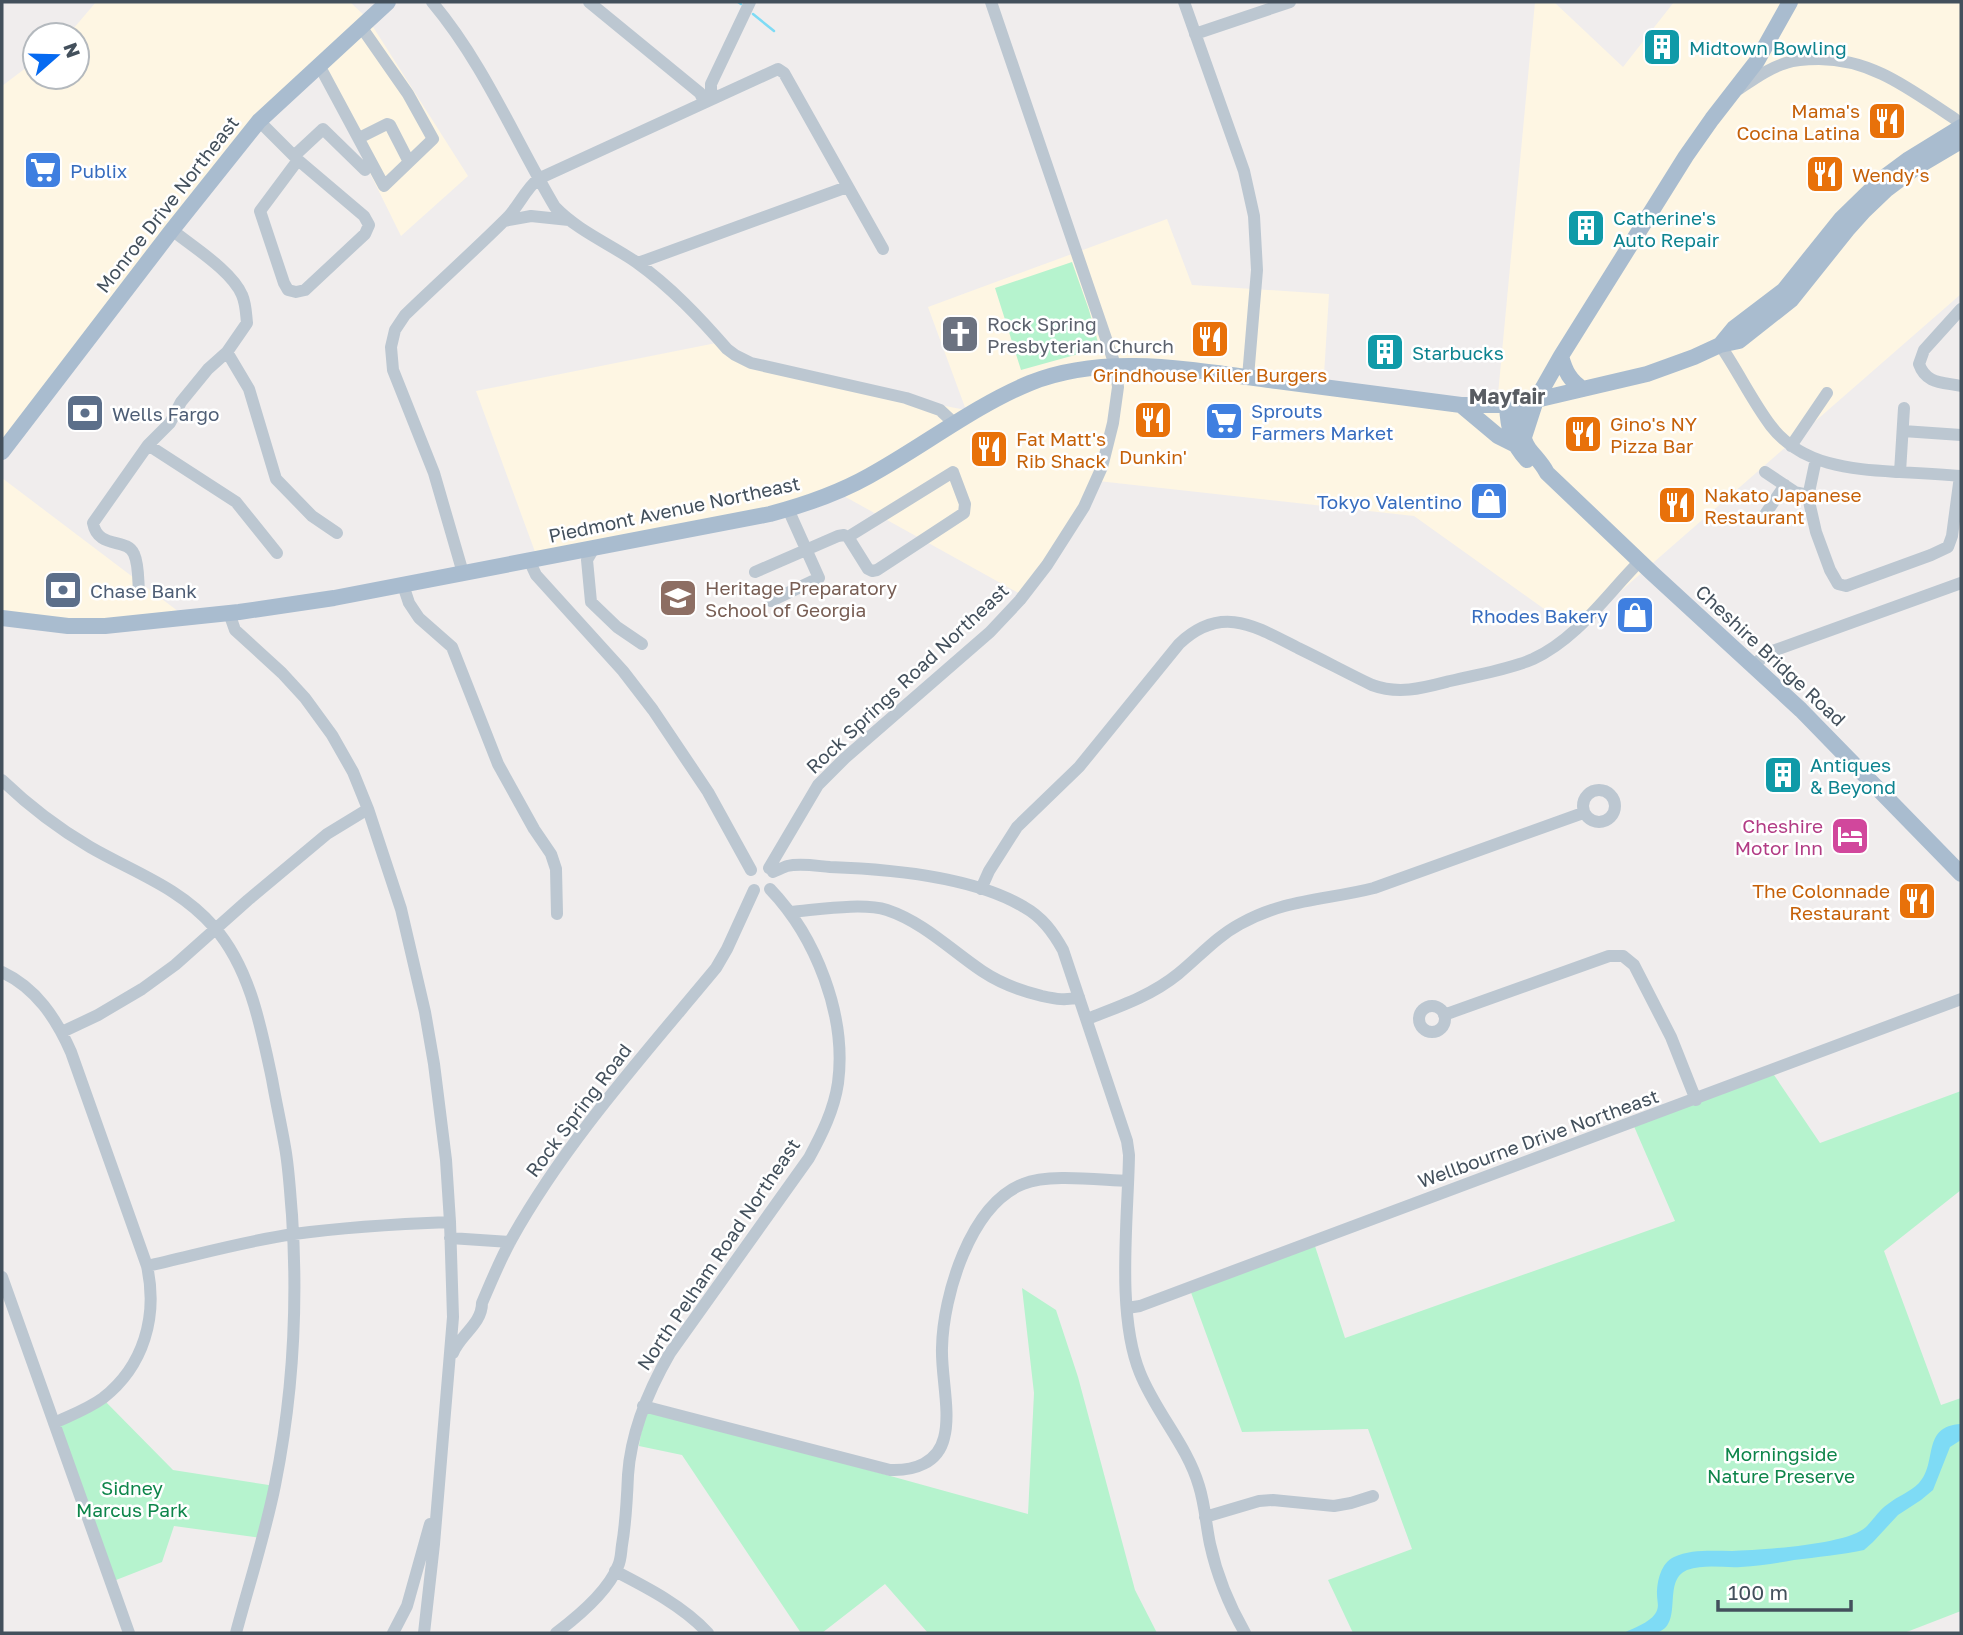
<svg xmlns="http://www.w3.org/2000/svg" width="1963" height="1635" viewBox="0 0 1963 1635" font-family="'Golos Text',sans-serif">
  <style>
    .commercial { fill: #fef6e3 }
    .green { fill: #b6f3ce }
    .water { fill: #7edbf5 }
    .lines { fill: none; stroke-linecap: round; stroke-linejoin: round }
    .stream { stroke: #7edbf5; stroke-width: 2.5 }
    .minor { stroke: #bcc7d1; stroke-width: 12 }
    .major { stroke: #a9bccf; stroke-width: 16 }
    .labels { text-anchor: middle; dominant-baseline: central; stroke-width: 5; stroke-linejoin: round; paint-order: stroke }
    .culture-label { font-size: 19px; fill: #0d838f; stroke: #fff; text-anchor: start }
    .food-label { font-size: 19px; fill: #c56008; stroke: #fff; text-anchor: start }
    .shop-label { font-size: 19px; fill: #366cbe; stroke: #fff; text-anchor: start }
    .street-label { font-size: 19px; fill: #43505c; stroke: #fff }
    .worship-label { font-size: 19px; fill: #5b616d; stroke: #fff; text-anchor: start }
    .service-label { font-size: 19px; fill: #4e5e75; stroke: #fff; text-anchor: start }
    .education-label { font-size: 19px; fill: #785e54; stroke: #fff; text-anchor: start }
    .hotel-label { font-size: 19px; fill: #b23c85; stroke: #fff; text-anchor: end }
    .park-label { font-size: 19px; fill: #0d854a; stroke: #fff }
    .neighbourhood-label { font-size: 21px; font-weight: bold; fill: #595d63; stroke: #fff }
  </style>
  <rect width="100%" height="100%" fill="#f0eded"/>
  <path class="commercial" d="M96,2H350L368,19L468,176L401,236L321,74L248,133L2,456V86L35,61V77H77V35H68Z
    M1535,2H1554L1623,67L1674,2H1961V294L1575,631L1414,516L1098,481L1024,596L833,490L752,519L538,560L476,391L716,343L769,372L966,410L928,307L1167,219L1192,285L1329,294L1323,391L1497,405Z
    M2,478L187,618L76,626L2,617Z"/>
  <path class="green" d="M1072,262L1089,310L1099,346L1093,350L1021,370L995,288Z
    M1772,1072L1820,1143L1961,1091V1190L1884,1251L1941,1405L1961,1398V1611L1904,1633H1353L1328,1580L1412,1549L1368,1429L1242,1432L1189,1287L1313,1240L1345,1338L1675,1221L1633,1124Z
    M1022,1288L1056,1310L1078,1377L1135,1590L1157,1633H928L885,1584L822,1633H801L682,1455L639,1446L645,1408L1028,1514L1034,1393Z
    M102,1398L173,1470L275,1486L262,1538L174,1526L162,1562L111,1582L54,1423Z"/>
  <path class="water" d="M1961,1424V1440L1950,1447L1933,1490L1921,1500L1898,1515L1873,1542L1864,1550C1841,1555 1817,1557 1794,1560C1777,1563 1759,1566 1741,1567C1723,1568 1705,1564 1687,1570C1661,1581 1685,1625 1656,1633C1647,1635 1633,1633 1624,1633C1633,1628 1649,1623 1655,1614C1660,1607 1657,1602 1657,1594C1657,1581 1661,1563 1674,1557C1691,1549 1713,1551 1732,1551C1759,1550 1848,1545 1866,1527C1874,1519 1879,1510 1888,1504C1898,1496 1910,1492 1919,1483C1938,1463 1921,1426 1961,1424Z"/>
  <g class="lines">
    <path class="stream" d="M738,2L741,4
      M753,14L774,31"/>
    <path class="minor" d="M432,2C484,64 514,138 555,207C578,231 610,244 636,262C671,287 700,318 727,349L735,355L751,363L906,398L940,410L955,424
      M589,2L700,93L704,102
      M1184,2L1244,171L1254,216L1257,270L1248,377
      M1195,34L1290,2
      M319,65L384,186L433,139L408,94L362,28
      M1739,89C1754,79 1769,68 1786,63C1796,59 1808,59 1819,59C1873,59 1912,91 1955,119L1961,127
      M714,98L711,90V84L750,2
      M259,121L298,160L364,216L369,225L365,234L305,290L296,292L288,290L284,283L260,211L298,160
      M359,138L387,124L390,125L409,162
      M294,156L323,129L365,170
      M504,221L531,216L569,220
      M638,263L847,187
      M1961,309L1924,350L1919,364C1926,384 1942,382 1961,386
      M1720,345C1738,371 1752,401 1771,426C1802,466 1851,469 1897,472C1918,473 1940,474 1961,476
      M227,352L249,389L276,479L312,516L337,533
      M1903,431L1961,435
      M148,445L236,502L277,553
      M1791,446L1827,393
      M1816,459L1808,497L1816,532L1830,570L1838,584L1846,586L1931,555L1948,547L1952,536L1960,476
      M953,472L965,504L964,513L877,570L872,571L868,569L848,537Z
      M1765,472L1795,492L1809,495
      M1900,472L1904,408
      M1762,519L1785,485
      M594,548L587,560L591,602L617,627L642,644
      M529,560L536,575L623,671L653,710L708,792L751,870
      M755,572L838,536L844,535L848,537
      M463,573L434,473L393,370L391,347L395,330L405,315C439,282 475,250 508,217C519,205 526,189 538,179L778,69L784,73L883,249
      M403,585L409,603L419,618L452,647L498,764L534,829L551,854L556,869L557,914
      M139,592C138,581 139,565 134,554C127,537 98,550 93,523L148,445L170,423L181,402L208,369L227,352L247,323C246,314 246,304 242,295C232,271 193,247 172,230
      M771,601L819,578L788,509
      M229,613L235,630L282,673L305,698L332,735L353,772L368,809L401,909L425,1012L434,1064L446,1160L450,1222L453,1317L434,1544L424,1633
      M1753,665L1770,652L1961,583
      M2,780C29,806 58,828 90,847C135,873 179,887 214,927C250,968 261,1027 272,1079C276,1102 281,1124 285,1147C289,1169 290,1193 292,1215C298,1306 293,1396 275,1485C265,1535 249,1584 236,1633
      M1583 806a16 16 0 1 1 32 0a16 16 0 1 1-32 0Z
      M769,868L818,785L845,758L990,632L1020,600L1047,565L1084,507L1102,467L1113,423L1118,387L1115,365L991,2
      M773,872C777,870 782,868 787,866C801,863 817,866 830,867C888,869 974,877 1024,907C1042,917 1053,932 1063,950L1127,1141L1129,1155C1128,1219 1116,1314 1140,1373C1156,1413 1187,1445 1199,1486C1205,1505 1206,1525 1210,1544C1217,1576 1229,1605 1245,1633
      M981,889L989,871L1017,827L1079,767L1179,644C1221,604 1255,626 1298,648C1323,660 1347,673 1372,685C1399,695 1423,688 1450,681C1478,674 1508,670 1533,659C1578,638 1606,595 1640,561
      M790,912C816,910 862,902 887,910C923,922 951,950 982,971C1000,983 1021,991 1042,996C1056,999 1066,1001 1079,997
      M2,972C36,988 56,1018 71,1052L147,1266C158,1316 144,1366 103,1398C88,1409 71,1415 54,1423
      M1419 1019a13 13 0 1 1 26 0a13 13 0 1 1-26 0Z
      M1444,1015L1609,956H1623L1634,965L1671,1037L1696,1100
      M1087,1019C1118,1007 1151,996 1178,974C1199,957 1216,937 1240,924C1284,899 1327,900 1374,888L1583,813
      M62,1032L98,1015L142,989L175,965L248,900L327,834L368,809
      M450,1238L510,1242
      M147,1266C196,1255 245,1241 294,1234C346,1227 398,1224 450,1222
      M2,1277L129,1633
      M1127,1308L1140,1306L1961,999
      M453,1353C460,1335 482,1324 482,1303C491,1282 500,1260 511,1240C566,1141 644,1055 716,968L727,949L754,890
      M643,1406L890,1470C914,1471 938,1463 944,1438C951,1412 941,1375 942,1348C943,1296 970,1205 1023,1184C1049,1173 1099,1180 1128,1181
      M1205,1517L1259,1501L1273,1500L1334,1506L1351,1503L1373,1496
      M615,1571C648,1588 683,1606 708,1633
      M393,1633L407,1606L430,1524
      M556,1633C576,1618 608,1591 618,1566C621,1560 621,1552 622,1545C626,1522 627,1499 628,1475C631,1431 648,1391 670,1353L809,1158C822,1134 834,1110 838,1083C847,1016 816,937 770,889"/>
    <path class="major" d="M1720,345L1734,328L1784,290L1841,219L1882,179L1909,159L1961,127
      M1561,356C1565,371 1570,381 1583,389
      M1518,403C1519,418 1520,436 1529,449C1535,457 1542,463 1547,473L1652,573L1801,710L1961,874
      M1461,405L1498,436L1516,445
      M1507,405C1508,427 1511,443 1527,460
      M1524,437L1536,400L1561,356L1686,156L1712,119L1757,61L1790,2
      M2,452L172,230L259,121L388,2
      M2,618L68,626H105L239,612L334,598L770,514C804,505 837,494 869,476C922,447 974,406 1030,383C1107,352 1197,371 1277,381C1338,389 1400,397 1461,405H1507L1536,400L1647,374L1694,357L1720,345L1739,341L1791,300L1847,230L1864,211L1887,189L1915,168L1961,141"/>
  </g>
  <defs>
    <symbol id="building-square" viewBox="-11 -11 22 22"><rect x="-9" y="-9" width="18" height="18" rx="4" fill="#0f9aa8" stroke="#fff"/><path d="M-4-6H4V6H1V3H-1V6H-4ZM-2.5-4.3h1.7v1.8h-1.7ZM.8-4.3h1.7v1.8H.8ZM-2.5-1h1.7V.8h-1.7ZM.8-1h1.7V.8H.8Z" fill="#fff"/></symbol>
    <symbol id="restaurant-square" viewBox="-11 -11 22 22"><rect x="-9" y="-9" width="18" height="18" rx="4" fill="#e8710a" stroke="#fff"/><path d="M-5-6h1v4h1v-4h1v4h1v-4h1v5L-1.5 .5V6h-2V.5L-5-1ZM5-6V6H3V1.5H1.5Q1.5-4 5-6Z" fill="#fff"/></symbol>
    <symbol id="supermarket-square" viewBox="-11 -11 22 22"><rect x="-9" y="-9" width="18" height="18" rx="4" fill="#3f7fe0" stroke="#fff"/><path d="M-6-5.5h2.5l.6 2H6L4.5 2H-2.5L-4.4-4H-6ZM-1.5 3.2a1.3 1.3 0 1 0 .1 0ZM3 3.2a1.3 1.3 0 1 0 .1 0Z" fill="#fff"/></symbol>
    <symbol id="church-square" viewBox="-11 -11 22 22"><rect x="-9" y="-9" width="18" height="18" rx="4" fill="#6b7280" stroke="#fff"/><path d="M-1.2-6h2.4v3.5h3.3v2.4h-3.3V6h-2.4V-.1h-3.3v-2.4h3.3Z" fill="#fff"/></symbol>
    <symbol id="bank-square" viewBox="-11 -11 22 22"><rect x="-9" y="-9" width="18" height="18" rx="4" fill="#5c6f8a" stroke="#fff"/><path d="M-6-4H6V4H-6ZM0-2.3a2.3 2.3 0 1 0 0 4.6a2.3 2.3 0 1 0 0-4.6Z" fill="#fff"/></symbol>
    <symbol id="shop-square" viewBox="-11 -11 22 22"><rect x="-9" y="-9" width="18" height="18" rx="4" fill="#3f7fe0" stroke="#fff"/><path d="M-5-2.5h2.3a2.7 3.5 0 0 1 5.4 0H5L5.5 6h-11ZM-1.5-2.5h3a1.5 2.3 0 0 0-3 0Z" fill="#fff"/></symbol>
    <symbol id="school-square" viewBox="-11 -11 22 22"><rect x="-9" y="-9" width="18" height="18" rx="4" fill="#8d6e63" stroke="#fff"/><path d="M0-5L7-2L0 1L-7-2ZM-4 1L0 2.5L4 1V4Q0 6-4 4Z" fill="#fff"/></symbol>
    <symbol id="hotel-square" viewBox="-11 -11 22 22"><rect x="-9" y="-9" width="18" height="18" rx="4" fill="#d1479c" stroke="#fff"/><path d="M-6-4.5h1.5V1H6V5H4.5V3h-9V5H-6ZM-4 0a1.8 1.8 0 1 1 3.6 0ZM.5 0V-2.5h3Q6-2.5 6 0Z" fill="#fff"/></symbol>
  </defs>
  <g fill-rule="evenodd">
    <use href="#building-square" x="1640" y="25" width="44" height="44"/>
    <use href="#restaurant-square" x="1865" y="99" width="44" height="44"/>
    <use href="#supermarket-square" x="21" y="148" width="44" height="44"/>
    <use href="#restaurant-square" x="1803" y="152" width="44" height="44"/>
    <use href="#building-square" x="1564" y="206" width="44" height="44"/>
    <use href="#church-square" x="938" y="312" width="44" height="44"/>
    <use href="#restaurant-square" x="1188" y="317" width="44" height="44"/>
    <use href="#building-square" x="1363" y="330" width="44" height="44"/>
    <use href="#bank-square" x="63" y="391" width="44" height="44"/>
    <use href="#restaurant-square" x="1131" y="398" width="44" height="44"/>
    <use href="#supermarket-square" x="1202" y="399" width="44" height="44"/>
    <use href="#restaurant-square" x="1561" y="412" width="44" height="44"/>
    <use href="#restaurant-square" x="967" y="427" width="44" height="44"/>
    <use href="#shop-square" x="1467" y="479" width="44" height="44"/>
    <use href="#restaurant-square" x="1655" y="483" width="44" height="44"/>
    <use href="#bank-square" x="41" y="568" width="44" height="44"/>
    <use href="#school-square" x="656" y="576" width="44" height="44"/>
    <use href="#shop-square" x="1613" y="593" width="44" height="44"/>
    <use href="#building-square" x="1761" y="753" width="44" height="44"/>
    <use href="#hotel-square" x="1828" y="814" width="44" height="44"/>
    <use href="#restaurant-square" x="1895" y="879" width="44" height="44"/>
  </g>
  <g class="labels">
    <g class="culture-label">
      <text x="1689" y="47">Midtown Bowling</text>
      <text x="1613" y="217">Catherine's<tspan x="1613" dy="22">Auto Repair</tspan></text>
      <text x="1412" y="352">Starbucks</text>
      <text x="1810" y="764">Antiques<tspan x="1810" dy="22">&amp; Beyond</tspan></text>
    </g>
    <g class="food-label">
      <text x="1860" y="110" text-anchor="end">Mama's<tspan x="1860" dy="22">Cocina Latina</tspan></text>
      <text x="1852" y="174">Wendy's</text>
      <text x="1210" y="374" text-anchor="middle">Grindhouse Killer Burgers</text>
      <text x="1610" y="423">Gino's NY<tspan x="1610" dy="22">Pizza Bar</tspan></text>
      <text x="1016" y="438">Fat Matt's<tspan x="1016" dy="22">Rib Shack</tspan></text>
      <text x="1153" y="456" text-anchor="middle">Dunkin'</text>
      <text x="1704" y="494">Nakato Japanese<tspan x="1704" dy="22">Restaurant</tspan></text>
      <text x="1890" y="890" text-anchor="end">The Colonnade<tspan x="1890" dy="22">Restaurant</tspan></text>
    </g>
    <g class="shop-label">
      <text x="70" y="170">Publix</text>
      <text x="1251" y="410">Sprouts<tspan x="1251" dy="22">Farmers Market</tspan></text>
      <text x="1462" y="501" text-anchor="end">Tokyo Valentino</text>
      <text x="1608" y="615" text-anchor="end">Rhodes Bakery</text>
    </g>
    <g class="street-label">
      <text transform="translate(167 204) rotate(-52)">Monroe Drive Northeast</text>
      <text transform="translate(674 509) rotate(-12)">Piedmont Avenue Northeast</text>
      <text transform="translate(1771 655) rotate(43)">Cheshire Bridge Road</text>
      <text transform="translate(907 678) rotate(-43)">Rock Springs Road Northeast</text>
      <text transform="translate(578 1110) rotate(-53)">Rock Spring Road</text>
      <text transform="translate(1538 1138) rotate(-20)">Wellbourne Drive Northeast</text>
      <text transform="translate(718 1254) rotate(-56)">North Pelham Road Northeast</text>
    </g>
    <g class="worship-label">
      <text x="987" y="323">Rock Spring<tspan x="987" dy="22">Presbyterian Church</tspan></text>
    </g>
    <g class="service-label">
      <text x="112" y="413">Wells Fargo</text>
      <text x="90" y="590">Chase Bank</text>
    </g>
    <g class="education-label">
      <text x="705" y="587">Heritage Preparatory<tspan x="705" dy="22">School of Georgia</tspan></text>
    </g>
    <g class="hotel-label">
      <text x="1823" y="825">Cheshire<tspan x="1823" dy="22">Motor Inn</tspan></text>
    </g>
    <g class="park-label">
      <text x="1781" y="1453">Morningside<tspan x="1781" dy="22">Nature Preserve</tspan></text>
      <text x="132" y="1487">Sidney<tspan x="132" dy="22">Marcus Park</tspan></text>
    </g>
    <g class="neighbourhood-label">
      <text x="1507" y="396">Mayfair</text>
    </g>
  </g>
  <rect width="1963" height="1635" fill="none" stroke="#43505c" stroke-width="7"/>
  <g transform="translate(56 56) rotate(70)"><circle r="33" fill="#ffffff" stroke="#b4b9be" stroke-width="2"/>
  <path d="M0-5L12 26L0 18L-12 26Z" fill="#066af1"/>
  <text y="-10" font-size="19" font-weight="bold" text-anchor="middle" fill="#43505c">N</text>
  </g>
  <path d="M1718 1600v10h133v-10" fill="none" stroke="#43505c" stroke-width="3.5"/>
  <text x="1728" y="1600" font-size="21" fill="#43505c" stroke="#ffffff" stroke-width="5" paint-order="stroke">100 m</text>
</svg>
